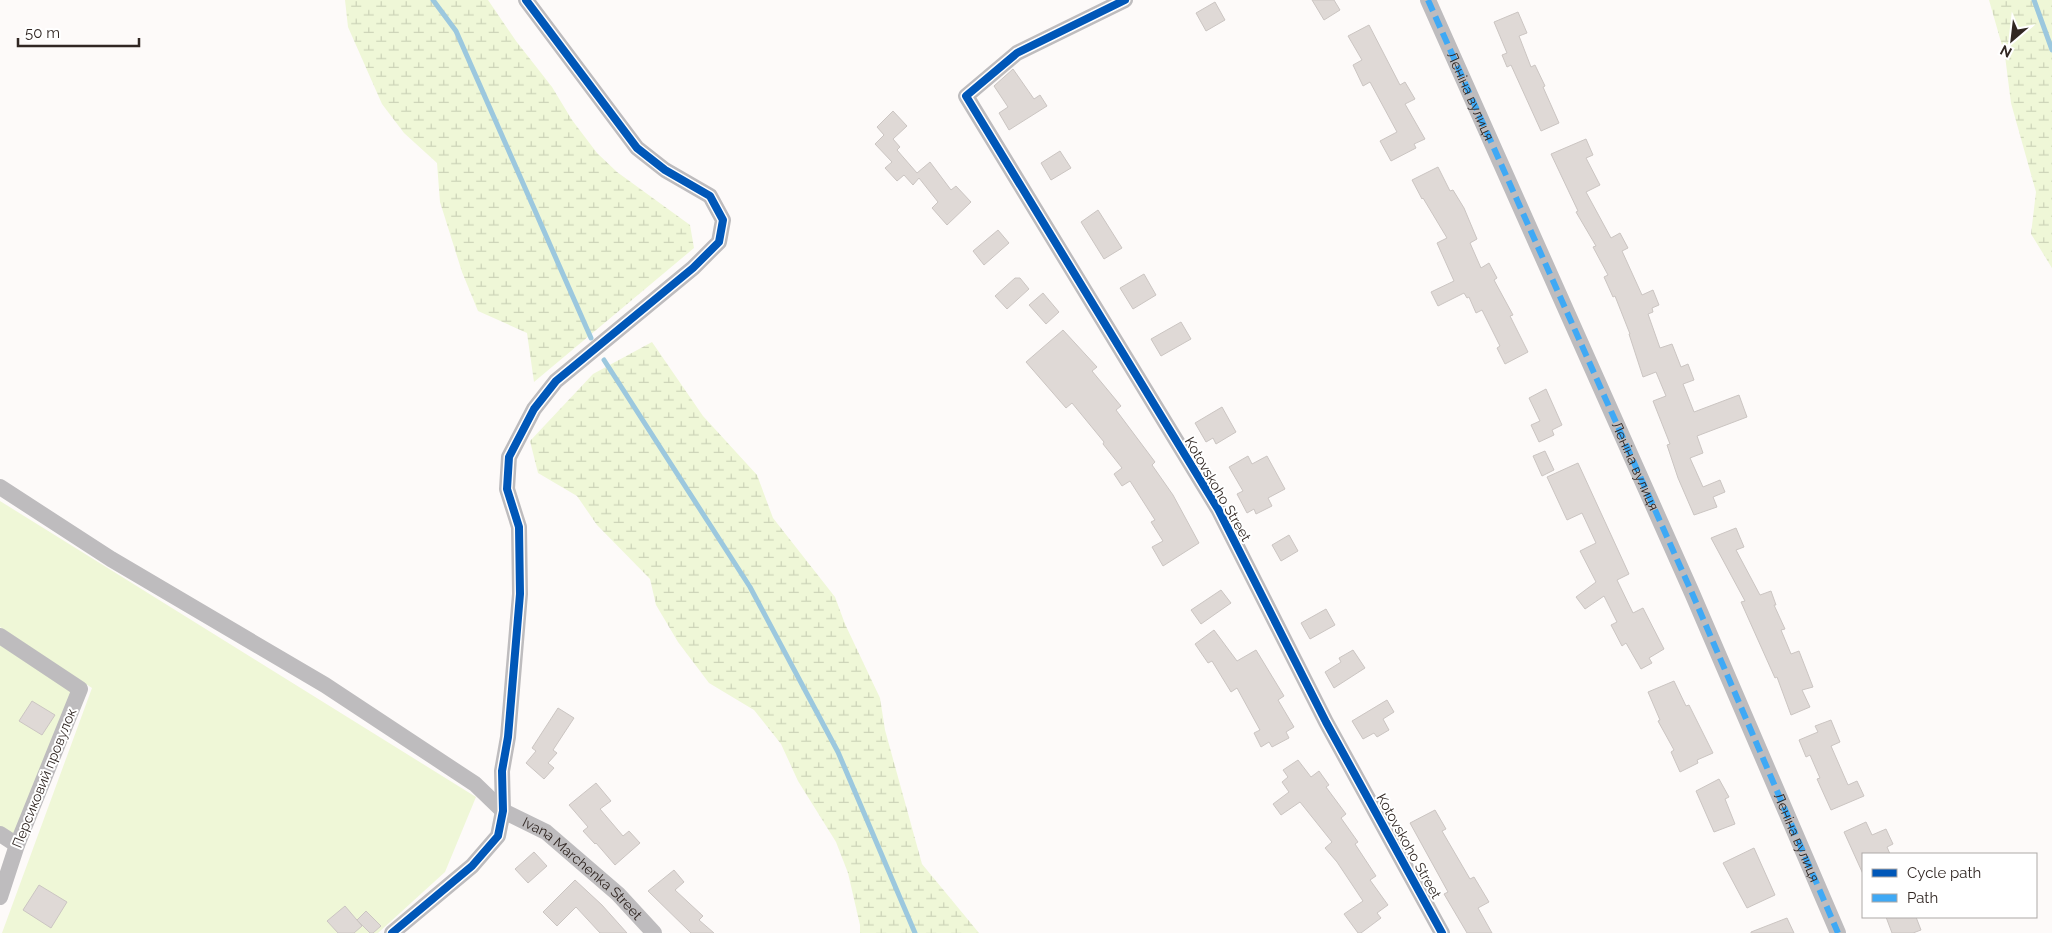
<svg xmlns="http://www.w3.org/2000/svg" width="2052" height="933" viewBox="0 0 2052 933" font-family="Raleway,sans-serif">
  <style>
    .green { fill: #eff7d7 }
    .wetland { fill: url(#wetland-marsh) }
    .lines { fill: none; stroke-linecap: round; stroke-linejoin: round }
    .stream { stroke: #9cc8de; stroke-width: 5 }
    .building { fill: #dfd9d6; stroke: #cbc5c2 }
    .minor { stroke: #bebcbe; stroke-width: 16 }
    .quiet { stroke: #3fa9f5; stroke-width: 6; stroke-dasharray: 12 6; stroke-linecap: butt }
    .cycleway-casing { stroke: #fff; stroke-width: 11 }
    .cycleway { stroke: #0057b8; stroke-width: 8 }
    .labels { text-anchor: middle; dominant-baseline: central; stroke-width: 4; stroke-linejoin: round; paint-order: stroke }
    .street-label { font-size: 14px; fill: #312723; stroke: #fff }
  </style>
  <defs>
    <pattern id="wetland-marsh" width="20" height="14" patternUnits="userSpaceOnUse" patternTransform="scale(1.25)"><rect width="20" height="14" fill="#eff7d7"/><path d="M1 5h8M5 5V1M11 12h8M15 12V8" fill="none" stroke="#cdd4b8"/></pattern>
  </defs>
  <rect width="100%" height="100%" fill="#fdfaf9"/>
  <path class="green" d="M0,501L476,797L445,872L378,933H2L92,688L0,627Z
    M0,645L72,692L15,836L0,826Z"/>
  <path class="wetland" d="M345,0H488L516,41L552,87L572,120L597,153L617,172L690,225L694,248L534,382L527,333L478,311L462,272L440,202L437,163L404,133L382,104L348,27Z
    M1989,0H2052V268L2031,234L2036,192L2011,103L2005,56Z
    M652,342L703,416L757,475L773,518L835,597L845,624L880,698L885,730L922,864L979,933H860V925L848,873L836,842L798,781L781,744L754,710L709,683L678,642L656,605L650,579L597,525L577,496L538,473L530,441L593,374Z"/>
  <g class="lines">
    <path class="stream" d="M433,0L456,31L591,338
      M2034,0L2052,50
      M604,360L750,587L838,752L915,933"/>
  </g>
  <path class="building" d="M1312,0H1334L1340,10L1324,20Z
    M1215,2L1225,20L1206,31L1196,13Z
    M1518,12L1527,33L1519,36L1531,67L1535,65L1545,86L1543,87L1559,123L1541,131L1511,65L1507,67L1502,55L1507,53L1494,22Z
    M1369,25L1400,85L1405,82L1415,99L1405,104L1425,139L1414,144L1416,148L1391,161L1380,141L1397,132L1370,82L1363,86L1353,65L1362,60L1348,36Z
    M1013,69L1034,99L1040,95L1047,106L1009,130L999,113L1008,107L994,86Z
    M893,111L907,126L893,139L900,147L897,150L917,173L930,162L951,190L956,186L971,202L947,225L932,208L938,202L919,178L913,185L904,175L897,181L885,168L892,162L875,144L884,135L877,127Z
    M1586,139L1593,155L1586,158L1600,185L1586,192L1611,238L1620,233L1628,248L1622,251L1642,295L1653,290L1659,305L1652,308L1653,312L1648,314L1660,348L1672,344L1681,367L1688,364L1694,380L1683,384L1694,412L1739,395L1747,417L1697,436L1703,453L1690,458L1703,487L1720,480L1725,492L1713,497L1717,507L1694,515L1678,478L1667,445L1670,444L1653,401L1666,396L1656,372L1643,377L1629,334H1630L1615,296L1613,297L1604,277L1608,275L1593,247L1596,246L1576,212L1578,211L1551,154Z
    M1060,151L1071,168L1051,180L1041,163Z
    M1438,167L1450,191L1453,190L1464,208L1477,239L1470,243L1481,268L1489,263L1497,278L1494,280L1513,315L1510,316L1528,352L1505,364L1497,348L1500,346L1482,310L1476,313L1469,297L1467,298L1464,293L1438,306L1431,292L1454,281L1437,243L1447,238L1423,198L1422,199L1412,180Z
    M1098,210L1122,248L1104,259L1081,222Z
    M998,230L1009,243L984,265L973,251Z
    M1144,274L1156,295L1133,309L1120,288Z
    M1015,278H1020L1029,289L1007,309L995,296Z
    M1043,293L1059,312L1046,324L1029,305Z
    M1181,322L1191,339L1161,356L1151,339Z
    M1063,330L1097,367L1092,371L1121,406L1116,410L1155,462L1152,465L1173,495L1199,543L1163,566L1152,547L1163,541L1151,522L1155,520L1130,481L1122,486L1114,474L1122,468L1103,444L1104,442L1072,403L1066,408L1026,362Z
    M1546,389L1562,425L1552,430L1554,435L1539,442L1531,425L1540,421L1529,398Z
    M1222,407L1236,432L1216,444L1213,438L1206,442L1195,423Z
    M1545,451L1554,470L1542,476L1533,456Z
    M1248,456L1252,464L1267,456L1285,489L1268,498L1272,506L1256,514L1254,509L1247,513L1237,494L1243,491L1229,467Z
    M1578,463L1629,574L1617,580L1633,613L1643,608L1664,649L1649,658L1652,663L1641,669L1626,643L1622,646L1611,625L1617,622L1604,596L1585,609L1576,597L1596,582L1580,551L1596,543L1582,513L1567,520L1547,477Z
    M1736,528L1744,547L1736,550L1760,595L1771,591L1776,605H1774L1785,629L1781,630L1791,654L1799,651L1813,687L1802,690L1810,707L1791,715L1777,677L1775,678L1741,602L1745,601L1711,538Z
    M1289,535L1298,551L1281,561L1272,545Z
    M1221,590L1231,603L1201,624L1191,610Z
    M1326,609L1335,625L1310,639L1301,623Z
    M1214,630L1237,661L1256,650L1284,696L1278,700L1294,727L1286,732L1289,738L1272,747L1269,742L1261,747L1254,733L1260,730L1237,688L1231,692L1212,661L1208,663L1195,644Z
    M1353,650L1365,668L1334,688L1325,672L1341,662L1339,658Z
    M1674,681L1686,706L1689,705L1713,753L1697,760L1698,763L1680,772L1671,752L1674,750L1658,721L1660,720L1648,692Z
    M1387,700L1394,712L1383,719L1389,730L1377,737L1374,733L1363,739L1352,721Z
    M32,701L55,715L42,735L19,721Z
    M558,708L574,718L553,750L557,753L548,763L554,768L544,779L526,763L536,751L532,748Z
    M1831,720L1840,742L1831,746L1848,785L1857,781L1864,796L1831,810L1817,779L1820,778L1810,755L1806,757L1799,740L1818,732L1815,726Z
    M1298,760L1311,777L1319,771L1329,785L1326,787L1346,814L1341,818L1358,842L1355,844L1376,876L1370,880L1388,905L1377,913L1381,918L1361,933H1358L1344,914L1363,901L1337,862L1325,848L1332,842L1300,802L1281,815L1273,804L1289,792L1282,782L1288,777L1283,770Z
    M1719,779L1729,797L1725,799L1735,824L1714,832L1696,791Z
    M596,783L611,801L600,809L623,836L629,831L640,843L615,865L596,843L595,844L583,831L588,827L569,805Z
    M1435,810L1446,829L1442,831L1470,879L1474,877L1489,902L1478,908L1492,933H1467L1444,894L1448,892L1410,823Z
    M1866,822L1872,835L1886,829L1893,844L1887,847L1890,854H1863V874L1844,832Z
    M1754,848L1775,895L1747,908L1723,863Z
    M534,852L547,866L528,883L515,869Z
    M674,870L684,882L675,890L703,916L699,920L714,933H691L648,891Z
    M575,880L602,905L627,933H600L576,907L557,926L543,912Z
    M39,885L67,902L51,928L23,910Z
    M345,906L362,926L354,933H338L327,921Z
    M366,911L381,926L373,933H370L357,920Z
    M1886,917H1916L1921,930L1913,933H1892Z
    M1787,918L1794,933H1751V932Z"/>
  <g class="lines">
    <g class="minor">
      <path d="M1125,0L1017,53L966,96L1218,509L1326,722L1442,933"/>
      <path id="s1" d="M1428,0L1692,593L1838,933"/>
      <path id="s2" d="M0,487L111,559L325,685L475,784L503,811L546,832L618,894L654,933"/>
      <path d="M0,636L80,689L17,845L0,897"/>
      <path d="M0,834L17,845"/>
      <path d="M392,933L472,866L498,836L503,811L502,771L508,737L520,594L519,527L507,489L509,457L534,409L556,381L693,268L719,242L723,220L710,196L665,170L637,148L526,0"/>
    </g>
    <path class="quiet" d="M1428,0L1692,593L1838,933"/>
    <defs>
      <path id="cycleway" d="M1125,0L1017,53L966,96L1218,509L1326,722L1442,933
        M392,933L472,866L498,836L503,811L502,771L508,737L520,594L519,527L507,489L509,457L534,409L556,381L693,268L719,242L723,220L710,196L665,170L637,148L526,0"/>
    </defs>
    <use href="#cycleway" class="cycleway-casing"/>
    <use href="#cycleway" class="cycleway"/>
  </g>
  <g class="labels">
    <g class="street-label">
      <text stroke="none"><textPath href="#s1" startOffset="105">Леніна вулиця</textPath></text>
      <text stroke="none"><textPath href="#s1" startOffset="510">Леніна вулиця</textPath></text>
      <text transform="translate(1218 489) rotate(60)">Kotovskoho Street</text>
      <text transform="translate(44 778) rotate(-68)">Персиковий провулок</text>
      <text stroke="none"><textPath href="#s1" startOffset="915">Леніна вулиця</textPath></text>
      <text transform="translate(1409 846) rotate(61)">Kotovskoho Street</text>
      <text stroke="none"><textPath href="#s2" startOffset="698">Ivana Marchenka Street</textPath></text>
    </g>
  </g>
  <rect x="1862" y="853" width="175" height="65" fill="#ffffff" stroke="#ada9a7"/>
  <rect x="1872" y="869" width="25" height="8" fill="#0057b8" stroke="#ada9a7"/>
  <text x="1907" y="878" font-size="15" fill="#312723">Cycle path</text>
  <rect x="1872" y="894" width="25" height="8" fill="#3fa9f5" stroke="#ada9a7"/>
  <text x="1907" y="903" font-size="15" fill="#312723">Path</text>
  <g transform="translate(2012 40) rotate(208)" stroke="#ffffff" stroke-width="4" paint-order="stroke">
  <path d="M0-4L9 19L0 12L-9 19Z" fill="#312723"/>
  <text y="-8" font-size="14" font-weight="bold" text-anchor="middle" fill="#312723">N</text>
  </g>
  <path d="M18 38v8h121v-8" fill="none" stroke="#312723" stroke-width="2.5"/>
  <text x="25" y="38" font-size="15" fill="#312723" stroke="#ffffff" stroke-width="4" paint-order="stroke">50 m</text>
</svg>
